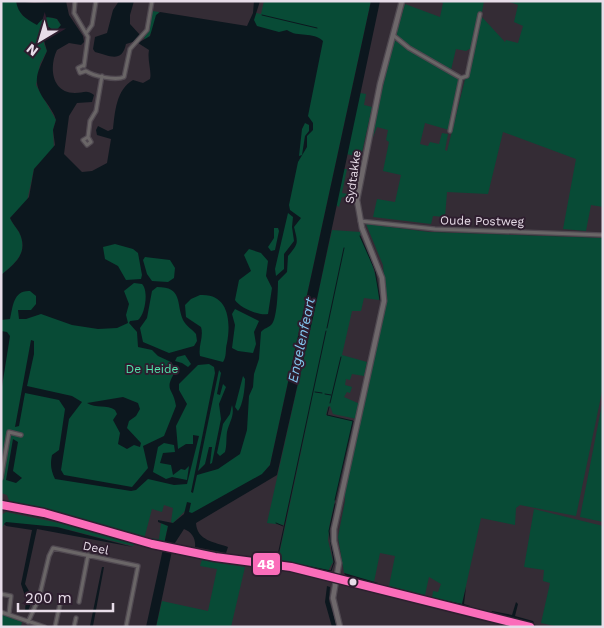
<svg xmlns="http://www.w3.org/2000/svg" width="604" height="628" viewBox="0 0 604 628" font-family="'Work Sans',sans-serif">
  <style>
    .green { fill: #084b36 }
    .water { fill: #0c171e; fill-rule: evenodd }
    .lines { fill: none; stroke-linecap: round; stroke-linejoin: round }
    .stream { stroke: #0c171e; stroke-width: 1 }
    .street-casing { stroke: #504951; stroke-width: 5.5 }
    .secondary-casing { stroke: #504951; stroke-width: 7 }
    .street { stroke: #6a6667; stroke-width: 3 }
    .secondary { stroke: #6e686b; stroke-width: 4.5 }
    .bus-1-casing { stroke: #2e1e2f; stroke-width: 11 }
    .bus-1 { stroke: #fb6dba; stroke-width: 8 }
    .bus-dot { fill: #e8dde9; stroke: #2e1e2f; stroke-width: 2 }
    .labels { text-anchor: middle; dominant-baseline: central; stroke-width: 4; stroke-linejoin: round; paint-order: stroke }
    .street-label { font-size: 12px; fill: #e8dde9; stroke: #2e1e2f }
    .park-label { font-size: 12px; fill: #53e6ac; stroke: #2e1e2f }
    .water-label { font-size: 14px; font-style: italic; fill: #84c8f1; stroke: #2e1e2f }
    .line-badge { stroke: #2e1e2f; stroke-width: 2 }
    .badge-label { font-size: 14px; text-anchor: middle; font-weight: bold; fill: #fff }
  </style>
  <rect width="100%" height="100%" fill="#342c35"/>
  <path class="green" d="M1,1H16L22,15L37,24L45,16L57,19L61,25L55,32L48,27L44,32V44L47,51L40,64L36,85L56,120L53,130L54,149L34,169L27,201L10,218C12,223 16,227 19,232C29,252 16,263 1,275Z
    M264,1H371L270,465L262,475L191,514L185,511L173,523L171,522L173,508L164,505L162,512L152,509L144,539L10,503L7,495L1,493V300L251,28L256,13L261,14Z
    M439,1H484L482,12L478,13L471,48L466,51L456,49L451,70L411,48L396,34L405,4L440,17L443,3Z
    M507,1H603V207L591,205L586,231L563,229L576,159L503,132L488,194L447,192L445,217L433,216L431,224L373,217L377,199L395,202L401,175L383,171L389,142L386,140L388,130L377,127L373,137L371,135L394,40L459,79L449,130L425,123L420,144L428,146L430,142L439,144L442,133L448,134L445,150L447,151L481,16L505,42L506,40L518,43L523,26L514,22L518,5Z
    M152,11L159,12L152,32L146,40L144,38L148,30Z
    M360,93L366,94L364,105L372,107L361,157L346,154Z
    M343,169H347L342,193L353,195L352,199L342,197L339,207L336,205Z
    M366,224L429,232L603,238V387L576,516L520,505L516,508L515,525L481,518L462,604L432,598L433,591L438,592L441,584L429,577L425,595L389,586L395,556L380,553L374,582L344,573L338,537L345,501V486L386,306L383,265Z
    M332,230L361,232L360,236C369,256 379,277 379,300L364,298L361,311H352L342,355L367,362L364,376L352,374L350,380L346,379L345,385L352,387L350,393L347,392L344,397L360,404L357,419L333,414L330,406L328,407L326,415L353,421L330,523L328,540L333,562L328,571L278,560L312,400L284,525L267,523Z
    M603,399V522L580,517Z
    M534,509L603,526V627H559L541,623L550,583L543,581L544,570L524,567Z
    M6,512L64,524L135,544L133,546L57,527L5,523L1,529V515Z
    M161,523L168,526L164,544L149,541L150,538L159,539Z
    M202,560L245,567L231,627H156L162,601L208,611L217,569L200,566Z
    M1,614L22,622L21,626L1,627Z"/>
  <path class="water" d="M16,1L34,3L66,1L69,15L83,36L84,42L81,45L69,43L57,50C49,66 51,93 75,93C83,93 87,89 94,95L92,102L77,103L69,116L64,154L82,172L92,171L107,163L111,139L97,135L96,130L98,126L108,131L113,129C115,112 116,90 133,80L143,83L150,79C152,72 147,60 149,50L138,43L150,36L156,15L160,12L247,26L253,13L254,1H260L254,20L257,26L279,32L287,30C298,38 313,31 323,41L308,116L313,123V130L307,136V147L298,162L289,205L290,210L301,218L294,227C298,243 299,243 288,256L287,272L278,281C278,290 277,321 271,325C268,328 264,328 261,332L259,359L254,374L253,387L249,396L247,430L240,454L218,469L197,475L193,493L191,492L215,373L214,367L209,364L198,365L179,384V390L187,404L176,426L178,449L186,444H193V435L199,436L187,484L174,485L148,479L136,490L131,491L55,479C51,470 50,465 52,455L59,450L65,409L59,400L25,393L19,426L15,427L31,340L34,341V354L27,386L72,396L82,402L69,419L61,470L64,475L132,487L148,468L143,446L164,436L176,406C173,386 163,392 176,370L171,362L158,356L152,350L138,347L137,332L129,323L130,321L138,320C145,315 149,291 142,284L134,283L124,291L129,304L126,315L128,323L117,328L98,329L72,325L41,314L26,319H19L18,310H31L36,304V296L30,291C13,290 13,307 10,319L1,320V275C16,263 29,252 19,232C16,227 12,223 10,218L29,197L34,169L55,145L53,130L56,120C54,113 50,108 46,102C30,80 38,73 47,51L42,34L49,27L55,32L61,25L57,19C47,16 44,16 37,25C26,19 18,14 16,1ZM305,123L309,125V131L305,136L302,155L299,156L302,129ZM288,213L293,217L292,227L294,241L284,254V269L276,276L275,269ZM274,228H278L279,231L275,250L271,251L268,247L274,238ZM115,244L133,249L138,253L142,275L141,279L126,280L118,266L105,259L103,247ZM249,249L261,253L268,261L266,276L272,288L268,314C259,316 240,308 235,300L239,280L251,271L244,255ZM145,257L170,260L175,268L174,278L168,282L152,281L147,274L143,260ZM157,287C183,287 176,303 183,320C186,326 192,329 196,334L197,341L194,346L169,353L143,342L140,328L147,318L152,291ZM200,295C229,293 231,322 227,343C225,350 227,356 223,362L200,356C198,346 204,337 201,327L186,317L185,305L191,299ZM235,309L259,321L254,332L256,344L253,353L238,351L232,348L235,325L232,314ZM185,355L191,364L188,367L182,363L175,361L177,357ZM219,370L221,373L217,394L220,395L223,384L226,387L219,404L221,419L212,463L210,464L212,447H209L205,464L198,471ZM243,376L245,379C245,388 243,405 238,411L235,407ZM232,405C235,416 229,422 227,432C226,439 227,445 225,452L220,456L217,453L223,424L230,414ZM164,443L174,445L175,452L163,453L160,463L171,465L173,475L181,469L185,470L189,466L187,480L172,477L166,479L153,472L158,447Z
    M119,1H134L130,15V24L141,36L136,41L126,44C122,63 110,56 95,52L93,49L95,37L107,33L113,10Z
    M371,1H380L314,313L277,475L196,523C197,541 215,542 228,547L226,553L195,547C196,539 192,532 184,529L173,546L156,627H146L168,526L158,522V520L173,523L184,514L187,502L191,503L189,512L192,513L262,474L270,465Z
    M1,331L7,332L10,336L1,393Z
    M123,397L138,403L140,409L136,416L129,421L127,428L141,443L140,447L134,445L127,449L118,444L120,433L113,420L117,414L115,410C107,404 96,409 87,403Z
    M13,439L18,442L13,471L22,478L16,483L6,480Z
    M6,522L57,527L133,547L37,529L25,584L33,598L28,611H25L26,599L21,584L32,530L6,526L4,524Z
    M102,567H104L93,626H90Z
    M344,573L378,583L377,585L348,578Z
    M327,586L330,587L329,600L337,627H332L325,602Z
    M466,587L464,604L470,606L469,608L434,599V598L462,604Z
    M516,602L518,604L515,616L533,621L534,623L491,613L492,611L512,615Z"/>
  <g class="lines">
    <path class="stream" d="M262,15L317,28
      M360,236L375,270L380,300
      M327,328L344,248
      M326,331L277,560L331,571L334,562L329,531L335,504
      M315,392L322,393
      M325,394L331,395
      M330,403L341,357
      M329,407L327,415L353,421L335,500
      M276,523L283,526"/>
    <defs>
      <path id="street" d="M75,1L74,13L88,37L84,66
        M87,32L92,25L96,1
        M393,35L409,48L461,78L450,131
        M84,65L78,68L80,73L86,71C93,76 116,81 124,77L130,49L147,30L152,1
        M461,78L467,76L480,14
        M88,137L91,142L87,145L83,140L88,137L90,121L96,111L102,76
        M360,221L435,229L603,235
        M1,478L9,432L21,435
        M1,594L11,596L9,614
        M79,602L88,555
        M1,612L45,627
        M28,622L39,598L49,556L53,548L138,566L126,627
        M55,627L60,604
        M74,627L76,618"/>
      <path id="secondary" d="M2,505L44,513L152,544L215,557L291,567L531,627
        M340,627L333,598L339,563L334,541V529L384,301L382,278L362,228L357,200L380,84L402,1"/>
    </defs>
    <use href="#street" class="street-casing"/>
    <use href="#secondary" class="secondary-casing"/>
    <use href="#street" class="street"/>
    <use href="#secondary" class="secondary"/>
    <defs>
      <path id="bus-1" d="M2,505L44,513L152,544L215,557L291,567L530,627"/>
    </defs>
    <use href="#bus-1" class="bus-1-casing"/>
    <use href="#bus-1" class="bus-1"/>
  </g>
  <circle class="bus-dot" cx="353" cy="582" r="4.5"/>
  <g class="labels">
    <g class="street-label">
      <text transform="translate(353 177) rotate(-82)">Sydtakke</text>
      <text transform="translate(482 221) rotate(1)">Oude Postweg</text>
      <text transform="translate(96 548) rotate(12)">Deel</text>
    </g>
    <g class="park-label">
      <text x="152" y="369">De Heide</text>
    </g>
    <g class="water-label">
      <text transform="translate(301 340) rotate(-78)">Engelenfeart</text>
    </g>
  </g>
  <rect class="line-badge" x="252" y="552" width="29" height="24" rx="5" fill="#fb6dba"/>
  <g class="badge-label">
    <text x="266" y="569">48</text>
  </g>
  <rect width="604" height="628" fill="none" stroke="#e8dde9" stroke-width="5"/>
  <g transform="translate(40 40) rotate(218)" stroke="#2e1e2f" stroke-width="4" paint-order="stroke">
  <path d="M0-4L9 19L0 12L-9 19Z" fill="#e8dde9"/>
  <text y="-8" font-size="14" font-weight="bold" text-anchor="middle" fill="#e8dde9">N</text>
  </g>
  <path d="M18 603v8h95v-8" fill="none" stroke="#e8dde9" stroke-width="2.5"/>
  <text x="25" y="603" font-size="15" fill="#e8dde9" stroke="#2e1e2f" stroke-width="4" paint-order="stroke">200 m</text>
</svg>
